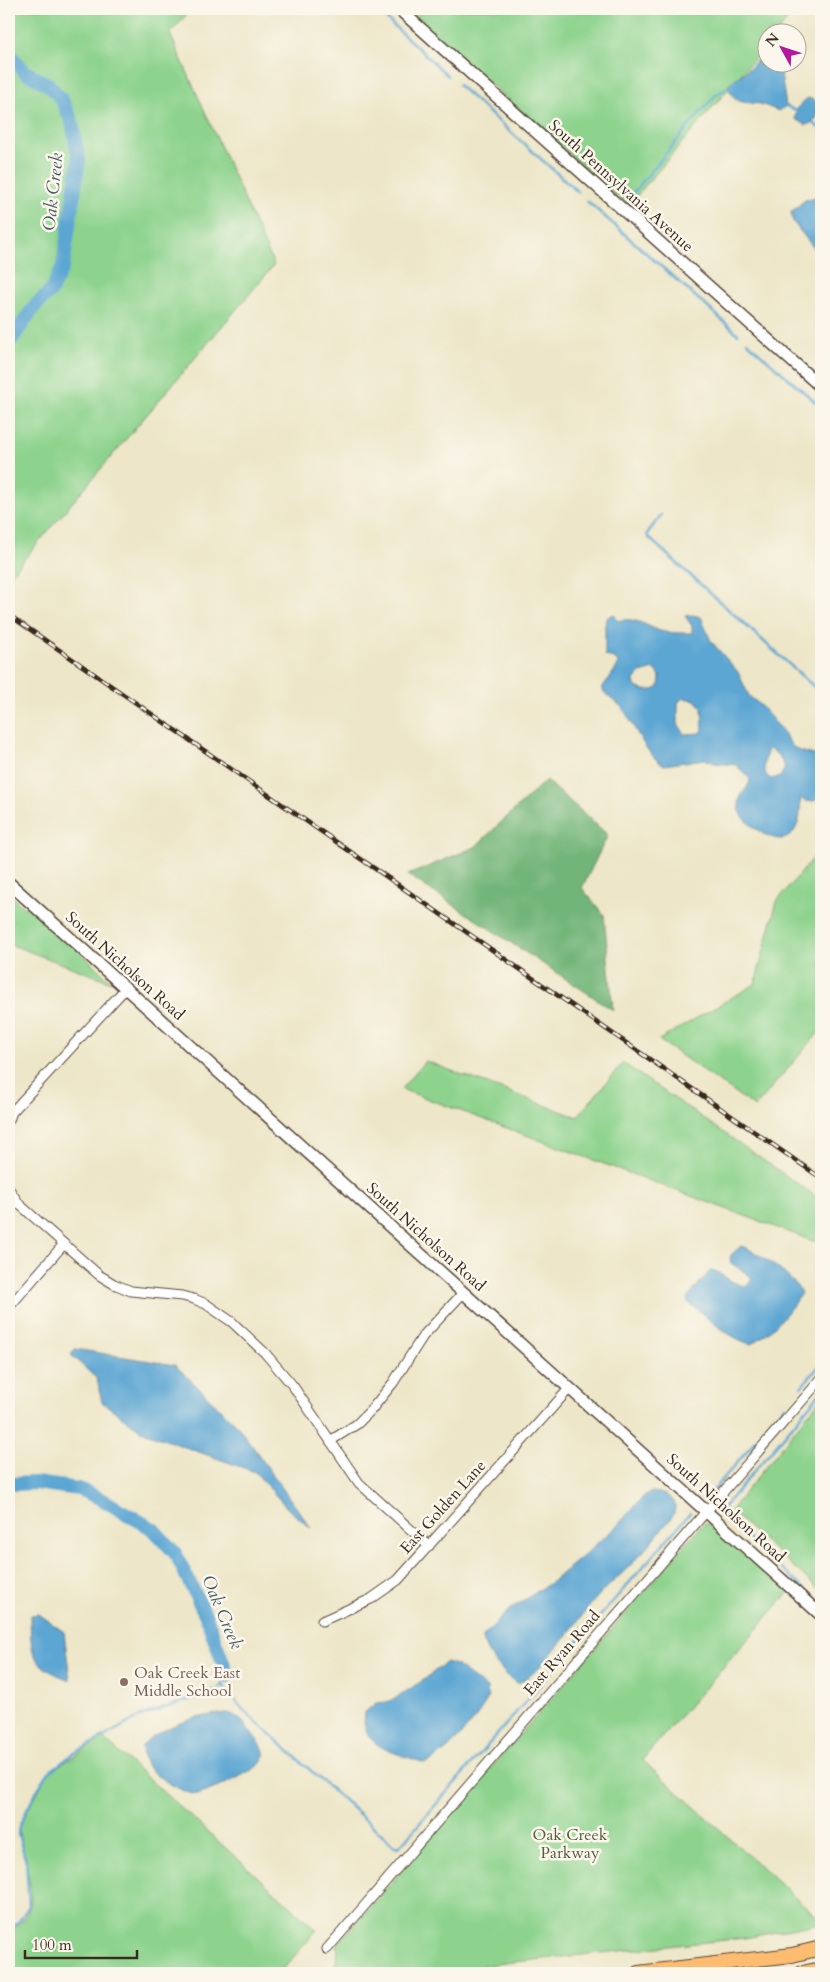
<svg xmlns="http://www.w3.org/2000/svg" width="830" height="1982" viewBox="0 0 830 1982" font-family="Cardo,serif">
  <style>
    .green { fill: #8dd38d; stroke: #647e56 }
    .forest { fill: #72b578; stroke: #56704b }
    .water { fill: #5ba6d3; stroke: #4b6878; fill-rule: evenodd }
    .lines { fill: none; stroke-linecap: round; stroke-linejoin: round }
    .stream { stroke: #5ba6d3; stroke-width: 2.5 }
    .river { stroke: #5ba6d3; stroke-width: 14 }
    .minor-casing { stroke: #564638; stroke-width: 11 }
    .tertiary-casing { stroke: #564638; stroke-width: 14 }
    .primary-casing { stroke: #564638; stroke-width: 16 }
    .minor { stroke: #fff; stroke-width: 9 }
    .tertiary { stroke: #fff; stroke-width: 11 }
    .primary { stroke: #fdbc70; stroke-width: 14 }
    .rail-casing { stroke: #3b2a1e; stroke-width: 4.5 }
    .rail { stroke: #fbf7ec; stroke-width: 2.5; stroke-dasharray: 8; stroke-linecap: butt }
    .education-dot { fill: #8d6e63; stroke: #fbf7ec; stroke-width: 2 }
    .labels { text-anchor: middle; dominant-baseline: central; stroke-width: 5; stroke-linejoin: round; paint-order: stroke }
    .street-label { font-size: 16px; fill: #3b2a1e; stroke: #fbf7ec }
    .education-label { font-size: 16px; fill: #785e54; stroke: #fbf7ec; text-anchor: start }
    .park-label { font-size: 16px; fill: #545d3f; stroke: #fbf7ec }
    .water-label { font-size: 18px; font-style: italic; fill: #485c66; stroke: #fbf7ec }
  </style>
  <rect width="100%" height="100%" fill="#fbf7ec"/>
  <filter id="ink" filterUnits="userSpaceOnUse"><feTurbulence type="fractalNoise" baseFrequency=".02" numOctaves="2"/><feDisplacementMap in="SourceGraphic" scale="10" xChannelSelector="R" yChannelSelector="G"/><feConvolveMatrix kernelMatrix="1 2 1 2 8 2 1 2 1" color-interpolation-filters="sRGB"/></filter>
  <filter id="wash" filterUnits="userSpaceOnUse"><feTurbulence type="fractalNoise" baseFrequency=".0096" numOctaves="4" result="noise"/><feDisplacementMap in="SourceGraphic" scale="20" xChannelSelector="R" yChannelSelector="G"/><feGaussianBlur stdDeviation="1.12" result="paint"/><feColorMatrix in="noise" values="0 0 0 0 0 0 0 0 0 0 0 0 0 0 0 0 0 1.4 0 .05"/><feComposite in="paint" operator="in"/></filter>
  <g filter="url(#wash)">
    <rect width="100%" height="100%" fill="#ede6c8"/>
    <path class="green" d="M9,9H191L170,34L274,265L9,577Z
      M406,9H797L777,32H768L767,44L628,206Z
      M821,849V1030L755,1107L659,1040L755,984L777,901Z
      M9,894L24,908L30,902L111,982L9,944Z
      M425,1061L577,1117L623,1063L821,1200V1244L401,1089Z
      M821,1398V1591L730,1511Z
      M704,1523L713,1524L790,1591L642,1760L821,1920V1923L745,1938L495,1964L451,1973H333L338,1953L337,1945Z
      M103,1738L317,1930L280,1973H9V1931C14,1927 20,1924 24,1919C42,1896 18,1851 19,1826L48,1773Z"/>
    <path class="forest" d="M546,780L608,835L582,888L604,915L613,1010L408,875L475,847Z"/>
    <path class="water" d="M767,51L768,62L775,63L781,74L786,106L779,111C773,109 767,106 760,104C744,101 736,106 728,87C732,79 739,77 746,71C755,65 758,56 767,51Z
      M808,98L814,100C820,111 820,121 806,125L795,119C796,109 799,104 808,98Z
      M821,195V257L793,222L791,212L805,200Z
      M614,614L618,621C633,616 647,626 660,631C666,633 685,633 692,633V626L685,616L693,615L701,617L711,641L738,672L749,696L759,704L781,729L792,746L800,751L821,757V798C813,802 807,803 800,798C802,811 799,839 780,839C767,839 740,821 739,807C738,792 749,790 750,779L736,765L715,763L705,759L664,765C644,754 636,726 622,708C616,700 606,698 602,688L617,667L618,663L614,658L605,656V624L608,617ZM655,669L660,676L659,687C652,692 642,691 635,686L634,680L640,673ZM683,698L695,700L702,708L703,729L701,733L685,734L678,724V703ZM768,749C776,750 782,761 785,768L780,777L771,779C760,773 765,759 768,749Z
      M741,1246C757,1251 795,1278 801,1293C789,1312 772,1333 751,1344C728,1338 707,1317 688,1302L687,1298L710,1271H715C726,1277 734,1285 747,1286L752,1279C748,1272 736,1268 730,1262L731,1255Z
      M75,1349L175,1365L238,1426L311,1528L290,1511L255,1472L143,1432L102,1402L97,1379L71,1355Z
      M652,1492C668,1493 681,1500 672,1517C659,1533 646,1549 632,1564C622,1574 611,1583 601,1593C581,1614 541,1675 518,1683C506,1678 481,1649 483,1636L509,1610L553,1581L580,1558L616,1527L645,1495Z
      M39,1614L64,1632L70,1680C30,1665 31,1655 30,1615Z
      M446,1662L456,1665L487,1688C487,1689 488,1695 488,1696C485,1712 439,1763 424,1763C397,1752 361,1750 364,1713L376,1703L388,1702L393,1700L425,1679Z
      M227,1713C239,1714 245,1725 252,1734C256,1739 264,1746 264,1753C265,1757 263,1761 260,1764C253,1771 209,1793 198,1794C186,1796 153,1775 146,1765C143,1759 142,1752 142,1746C161,1726 199,1715 227,1713Z"/>
    <g class="lines">
      <path class="stream" d="M376,9L448,76
        M458,85L578,192
        M786,106L796,111
        M813,123L821,129
        M628,199L699,114L716,95L728,87
        M587,201L738,334
        M747,342L821,407
        M661,515L647,534L649,538L821,693
        M801,1387L821,1364
        M821,1392L722,1509V1514L731,1523L821,1604
        M704,1497L712,1492L785,1406
        M222,1684L243,1710L395,1846L399,1847L690,1513
        M9,1929L20,1920L29,1906L26,1861L18,1834L19,1826L36,1792L49,1772L73,1754L139,1717L219,1689L228,1676"/>
      <path class="river" d="M9,54L25,72L49,85L62,100L72,122L79,160L63,266L51,291L34,307L9,343
        M9,1484L36,1483L79,1489L103,1500L153,1529L175,1553L206,1616L228,1676"/>
    </g>
  </g>
  <g filter="url(#ink)">
    <g class="lines">
      <defs>
        <path id="minor" d="M9,1120L12,1112L125,989
          M9,1189L19,1204L99,1275L114,1284L131,1291L182,1296L194,1299L206,1304L232,1322L265,1353L293,1386L359,1483L429,1546
          M9,1307L64,1244
          M330,1441L357,1424L371,1410L393,1383L423,1336L463,1293
          M322,1621L371,1599L398,1580L568,1390
          M327,1949L821,1379"/>
        <path id="tertiary" d="M399,9L821,387
          M9,883C279,1128 549,1373 821,1615"/>
        <path id="primary" d="M638,1973L792,1955L821,1948
          M802,1973L821,1969"/>
      </defs>
      <use href="#minor" class="minor-casing"/>
      <use href="#tertiary" class="tertiary-casing"/>
      <use href="#primary" class="primary-casing"/>
      <use href="#minor" class="minor"/>
      <use href="#tertiary" class="tertiary"/>
      <use href="#primary" class="primary"/>
      <defs>
        <path id="rail" d="M9,615L821,1178"/>
      </defs>
      <use href="#rail" class="rail-casing"/>
      <use href="#rail" class="rail"/>
    </g>
  </g>
  <circle class="education-dot" cx="124" cy="1682" r="5"/>
  <g class="labels">
    <g class="street-label">
      <text transform="translate(621 186) rotate(42)">South Pennsylvania Avenue</text>
      <text transform="translate(125 966) rotate(42)">South Nicholson Road</text>
      <text transform="translate(426 1237) rotate(42)">South Nicholson Road</text>
      <text transform="translate(443 1507) rotate(-48)">East Golden Lane</text>
      <text transform="translate(726 1508) rotate(42)">South Nicholson Road</text>
      <text transform="translate(562 1653) rotate(-49)">East Ryan Road</text>
    </g>
    <g class="education-label">
      <text x="134" y="1673">Oak Creek East<tspan x="134" dy="18">Middle School</tspan></text>
    </g>
    <g class="park-label">
      <text x="570" y="1835">Oak Creek<tspan x="570" dy="18">Parkway</tspan></text>
    </g>
    <g class="water-label">
      <text transform="translate(53 192) rotate(-84)">Oak Creek</text>
      <text transform="translate(222 1612) rotate(67)">Oak Creek</text>
    </g>
  </g>
  <rect width="830" height="1982" fill="none" stroke="#fbf7ec" stroke-width="30"/>
  <g transform="translate(782 48) rotate(310)"><circle r="24" fill="#fbf7ec" stroke="#aea59a"/>
  <path d="M0-4L9 19L0 12L-9 19Z" fill="#b5179e"/>
  <text y="-8" font-size="14" font-weight="bold" text-anchor="middle" fill="#3b2a1e">N</text>
  </g>
  <path d="M25 1950v8h112v-8" fill="none" stroke="#3b2a1e" stroke-width="2.5"/>
  <text x="32" y="1950" font-size="15" fill="#3b2a1e" stroke="#fbf7ec" stroke-width="4" paint-order="stroke">100 m</text>
</svg>
